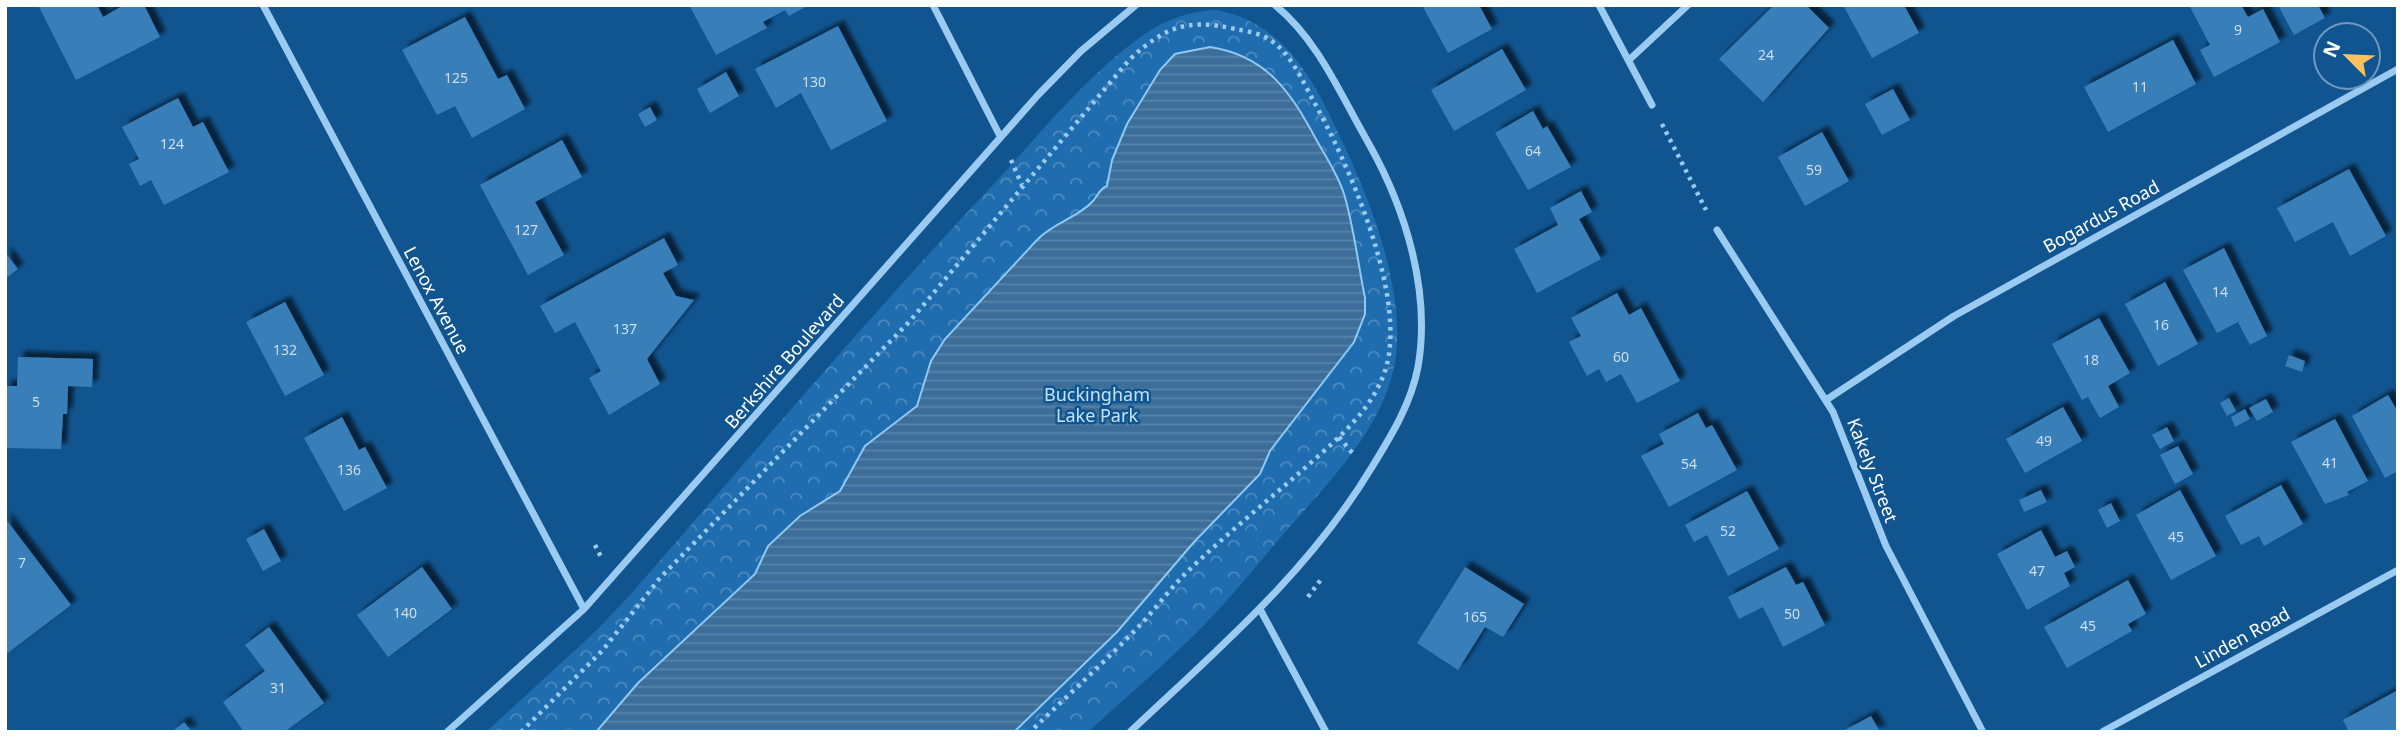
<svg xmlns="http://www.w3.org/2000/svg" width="2403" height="737" viewBox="0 0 2403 737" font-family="'Noto Sans',sans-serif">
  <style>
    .park { fill: url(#park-crowns) }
    .water { fill: url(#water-rules); stroke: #8dc8f6; stroke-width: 2 }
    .building { fill: #397fb9; filter: url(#shadow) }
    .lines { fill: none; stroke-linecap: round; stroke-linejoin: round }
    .path { stroke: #9ccbf2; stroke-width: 4.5; stroke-dasharray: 3.5 5; stroke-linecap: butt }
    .minor { stroke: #9ccbf2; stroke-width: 7 }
    .labels { text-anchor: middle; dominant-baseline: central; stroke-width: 5; stroke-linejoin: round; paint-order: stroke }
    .number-label { font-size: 14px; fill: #cedfee }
    .street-label { font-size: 18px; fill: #fff; stroke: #115590 }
    .park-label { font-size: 18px; fill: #c3e3fd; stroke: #115590 }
  </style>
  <defs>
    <pattern id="park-crowns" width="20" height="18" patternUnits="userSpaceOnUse" patternTransform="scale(1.75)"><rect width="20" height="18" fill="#1f6dae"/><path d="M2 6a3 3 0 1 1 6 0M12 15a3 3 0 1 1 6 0" fill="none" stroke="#4c8abe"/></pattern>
    <pattern id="water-rules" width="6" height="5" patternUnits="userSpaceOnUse" patternTransform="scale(1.75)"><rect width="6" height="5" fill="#3c6e99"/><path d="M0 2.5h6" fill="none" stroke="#5984a8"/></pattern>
    <filter id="shadow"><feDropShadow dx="6" dy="-6" stdDeviation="2" flood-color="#0009"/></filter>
  </defs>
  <rect width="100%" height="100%" fill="#115590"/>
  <path class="park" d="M1216,10C1286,23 1314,81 1342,141C1370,200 1400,277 1397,344C1394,418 1331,480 1285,532C1259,563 1233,595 1205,624C1168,662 1127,696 1088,732H486L597,630L630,595C750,458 867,318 992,186C1039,135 1086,76 1142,36C1165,20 1188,11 1216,10Z"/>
  <path class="water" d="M1210,47C1268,56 1291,93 1317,141C1327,159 1338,175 1344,194C1354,227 1358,264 1365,298V314L1354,342L1270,451L1260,474L1194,542L1117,632L1014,732H596L638,683L755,574L768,546L800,516L840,491L865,446L917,406L931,361L945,339L1037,240C1053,223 1077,218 1092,202C1098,196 1099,189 1107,186L1112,160L1127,124L1160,70L1175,54Z"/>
  <path class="building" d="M38,5H97L103,17L124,5H144L160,37L76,80Z
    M689,5H809L789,16L785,10L763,22L767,28L716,55Z
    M1422,5H1479L1492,29L1448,53Z
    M1774,5H1806L1829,28L1763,102L1719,59Z
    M1843,5H1904L1919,33L1872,58Z
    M2189,5H2241L2248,17L2263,9L2280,42L2214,77L2200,50L2210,45Z
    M2278,5H2318L2325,18L2294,35Z
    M465,17L498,79L507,75L525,109L472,138L455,106L437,115L402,50Z
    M838,26L887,121L831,150L801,93L776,108L755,69Z
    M2173,40L2196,84L2108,132L2084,87Z
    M1502,49L1526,90L1454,131L1431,90Z
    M726,72L739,96L710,113L697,89Z
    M1893,89L1910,120L1882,135L1865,104Z
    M178,98L193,127L203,122L229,172L164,205L151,180L140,186L129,164L139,159L122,127Z
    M650,107L657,120L645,127L638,114Z
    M1533,111L1543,129L1547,126L1571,167L1528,190L1495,133Z
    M1822,132L1849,181L1805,206L1778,157Z
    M562,140L582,177L535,202L564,255L528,275L480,185Z
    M2349,169L2386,236L2350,256L2333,222L2295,242L2277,208Z
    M1581,191L1592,212L1579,219L1601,259L1537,293L1514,249L1558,225L1550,208Z
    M664,238L678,265L663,273L676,296L694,300L647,359L660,384L609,415L589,378L601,371L575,322L555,333L540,306Z
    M2224,248L2267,336L2250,345L2238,322L2217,333L2183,270Z
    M5,252L18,269L5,279Z
    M2165,282L2198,344L2158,366L2125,304Z
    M1617,293L1629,315L1641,308L1680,381L1637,403L1621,374L1606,382L1599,369L1587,376L1569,342L1581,336L1571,318Z
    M285,302L324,375L285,396L246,322Z
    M2099,318L2130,373L2108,386L2119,407L2100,418L2088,397L2082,400L2052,344Z
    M2289,355L2305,361L2302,372L2285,366Z
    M18,357L93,359L92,387L68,386L67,414H63L61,449L5,448V386H17Z
    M2388,395L2398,412V471L2385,478L2352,416Z
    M2229,398L2236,411L2227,416L2220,403Z
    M2266,399L2273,412L2257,421L2249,408Z
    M2063,407L2082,441L2025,473L2006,439Z
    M2245,409L2250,419L2235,427L2231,417Z
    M1698,413L1706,428L1712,425L1737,470L1669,507L1641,456L1664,444L1659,434Z
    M342,417L359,450L365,447L387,488L344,511L304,438Z
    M2335,419L2368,481L2347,492L2349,495L2325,504L2291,442Z
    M2167,427L2174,441L2160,449L2152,435Z
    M2178,446L2193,474L2175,484L2160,455Z
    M2281,485L2303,524L2264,546L2259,536L2241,545L2225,516Z
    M2041,490L2047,502L2024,512L2019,500Z
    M2180,490L2216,556L2171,580L2136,515Z
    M1747,491L1779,549L1728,576L1707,535L1694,542L1685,525Z
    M2111,503L2120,521L2107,528L2098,510Z
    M5,518L71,605L5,655Z
    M264,529L281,561L263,571L246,539Z
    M2041,530L2055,557L2067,551L2075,567L2064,573L2070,586L2027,610L1997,554Z
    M422,567L452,609L388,657L357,615Z
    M1465,567L1524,604L1503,637L1485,627L1458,670L1417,643Z
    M1786,567L1796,585L1803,582L1825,625L1783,647L1763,607L1739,619L1728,597Z
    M2128,580L2146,614L2128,624L2132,631L2067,668L2044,627Z
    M269,627L324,703L284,732H244L223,702L265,671L245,645Z
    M2398,690V732H2349L2343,720Z
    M1871,716L1880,732H1841Z
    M184,722L192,732H172Z"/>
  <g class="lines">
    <path class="path" d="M1662,124L1706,210
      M1011,160L1022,185
      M1339,437L1354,455
      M595,545L601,557
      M1308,597L1322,578
      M521,732L602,651L660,578L910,321L1130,59C1165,27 1187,18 1235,29C1246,31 1260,33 1270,40C1290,52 1302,80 1313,100C1348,163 1409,299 1385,371C1370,415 1330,445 1297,475C1260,507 1221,539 1186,573C1171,588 1158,605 1144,621C1108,659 1068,695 1030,732"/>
    <path class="minor" d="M263,5L584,609
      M933,5L1000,136
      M1599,5L1652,105
      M1629,60L1688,5
      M1717,230L1833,412L1886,546L1983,732
      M1826,400L1954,316L2398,69
      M1261,611L1326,732
      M447,732L584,609L1038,95L1081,51L1136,5
      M1130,732C1218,649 1309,572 1372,467C1391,436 1411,404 1418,367C1431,292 1406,210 1369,144C1341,96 1319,41 1275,5
      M2102,732L2398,570"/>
  </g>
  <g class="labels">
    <g class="number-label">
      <text x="2238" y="29">9</text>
      <text x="1766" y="54">24</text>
      <text x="456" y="77">125</text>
      <text x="814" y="81">130</text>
      <text x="2140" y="86">11</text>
      <text x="172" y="143">124</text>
      <text x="1533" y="150">64</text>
      <text x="1814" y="169">59</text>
      <text x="526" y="229">127</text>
      <text x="2220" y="291">14</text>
      <text x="2161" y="324">16</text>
      <text x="625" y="328">137</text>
      <text x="285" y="349">132</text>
      <text x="1621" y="356">60</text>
      <text x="2091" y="359">18</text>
      <text x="36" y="401">5</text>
      <text x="2044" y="440">49</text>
      <text x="2330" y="462">41</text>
      <text x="1689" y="463">54</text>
      <text x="349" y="469">136</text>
      <text x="1728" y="530">52</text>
      <text x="2176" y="536">45</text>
      <text x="22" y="562">7</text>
      <text x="2037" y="570">47</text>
      <text x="405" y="612">140</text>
      <text x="1792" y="613">50</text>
      <text x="1475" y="616">165</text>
      <text x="2088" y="625">45</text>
      <text x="278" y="687">31</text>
    </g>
    <g class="street-label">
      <text transform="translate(2101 216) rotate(-29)">Bogardus Road</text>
      <text transform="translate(437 300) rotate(62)">Lenox Avenue</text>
      <text transform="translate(784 361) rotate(-49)">Berkshire Boulevard</text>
      <text transform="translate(1873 470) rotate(69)">Kakely Street</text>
      <text transform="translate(2242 637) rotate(-29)">Linden Road</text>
    </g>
    <g class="park-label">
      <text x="1097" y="394">Buckingham<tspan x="1097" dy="21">Lake Park</tspan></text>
    </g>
  </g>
  <rect width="2403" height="737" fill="none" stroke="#ffffff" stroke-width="14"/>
  <g transform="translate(2347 56) rotate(294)"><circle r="33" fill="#115590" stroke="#7099bc" stroke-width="2"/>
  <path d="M0-5L12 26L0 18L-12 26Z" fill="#ffc15d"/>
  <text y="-10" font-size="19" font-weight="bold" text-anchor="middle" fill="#ffffff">N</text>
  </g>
</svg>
